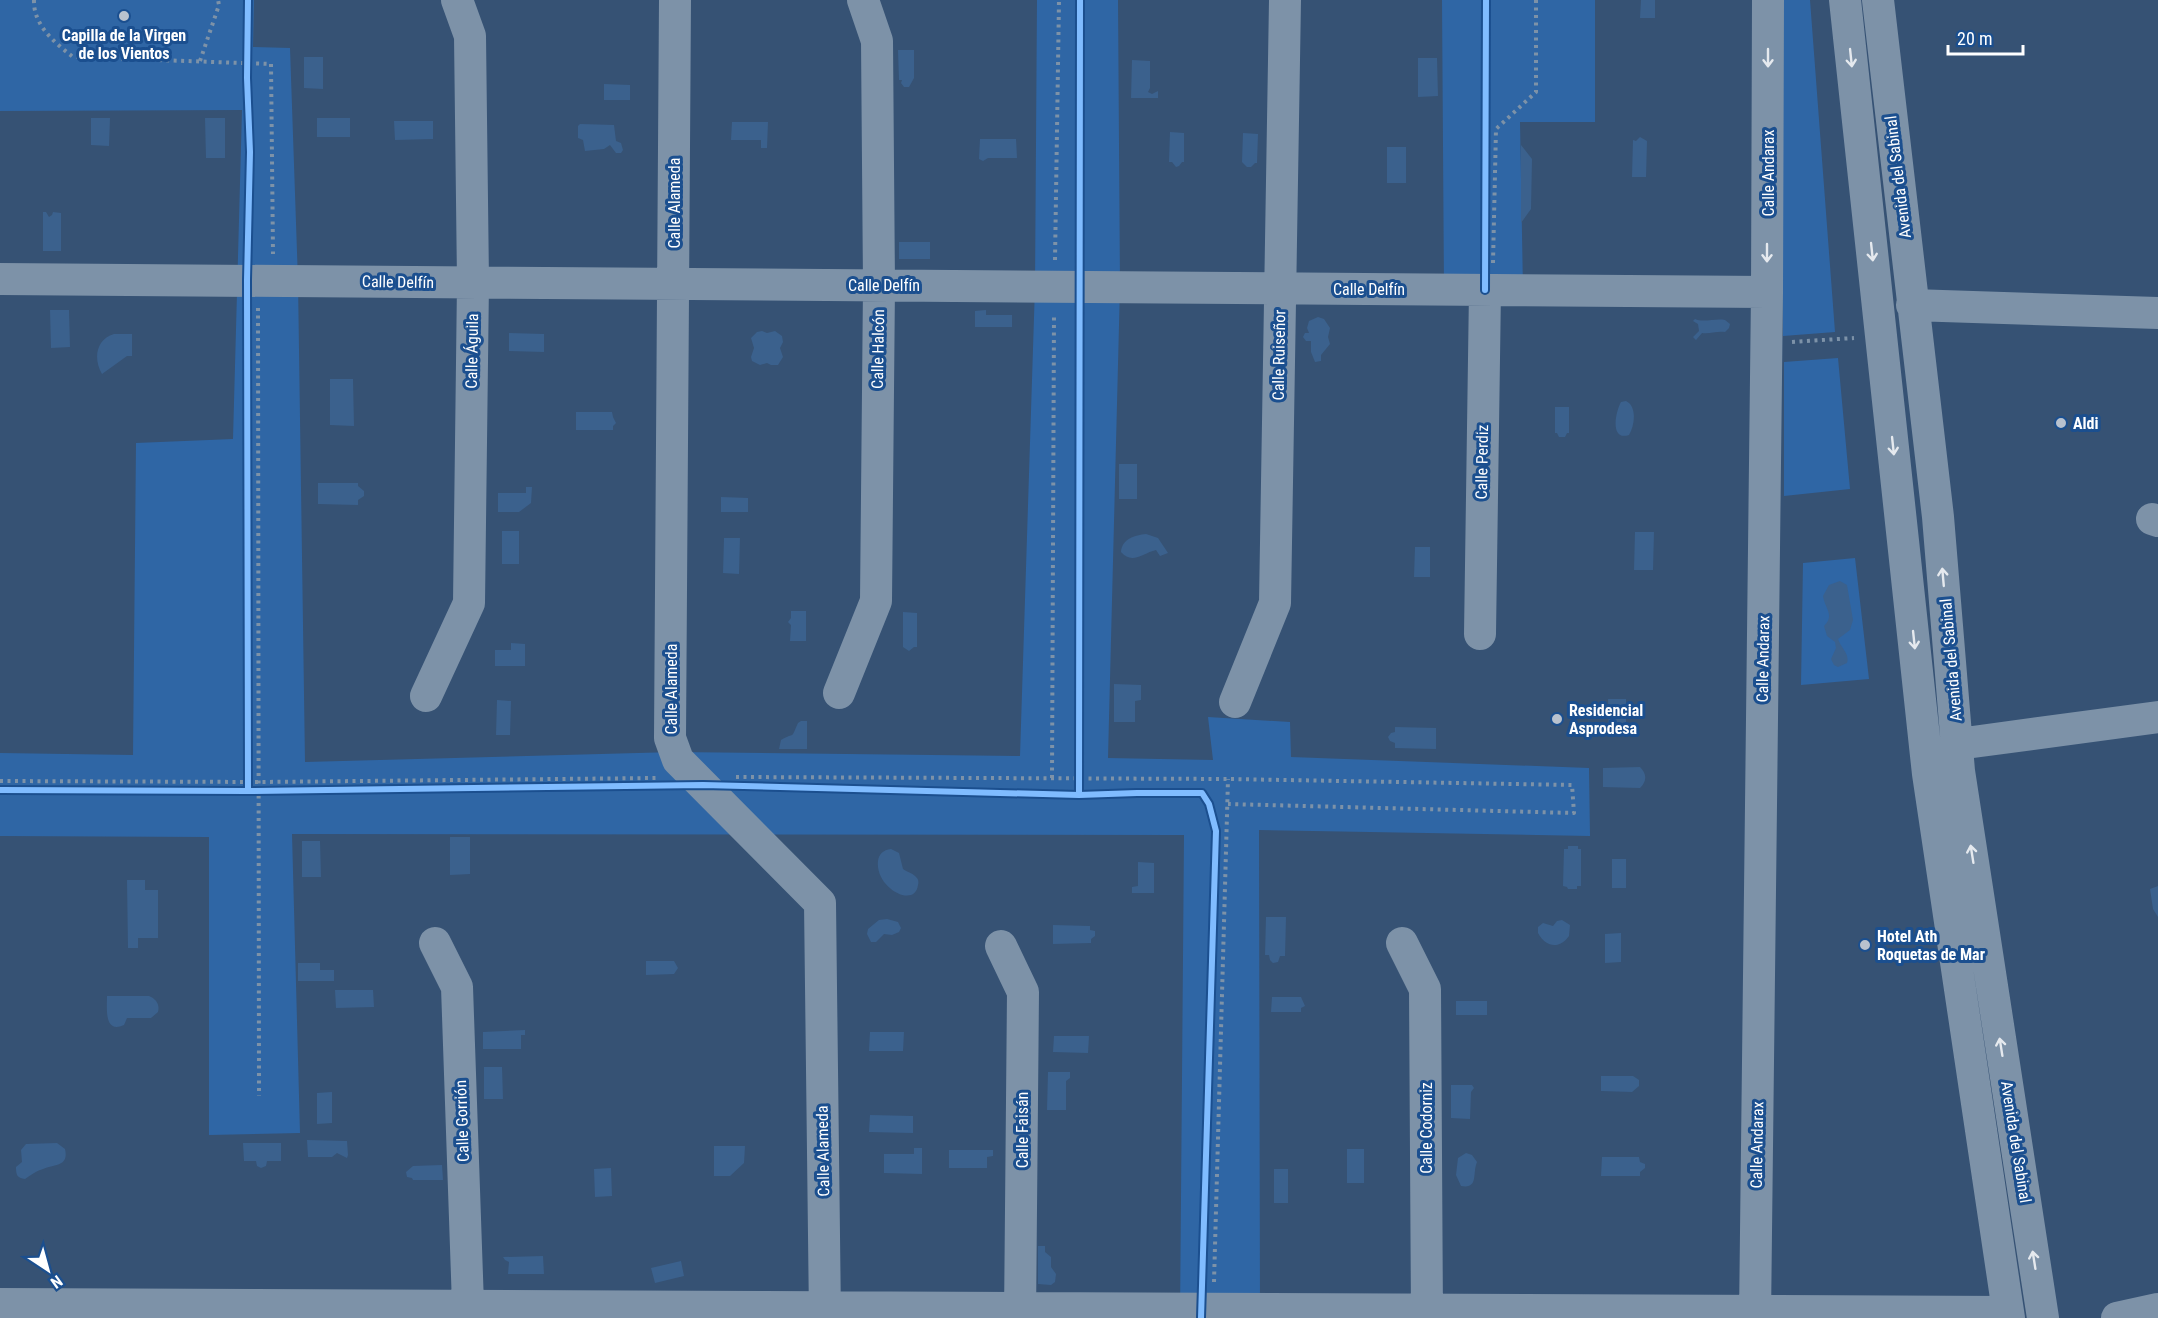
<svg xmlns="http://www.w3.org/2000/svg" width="2158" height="1318" viewBox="0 0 2158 1318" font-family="'Roboto Condensed',sans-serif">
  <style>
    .green { fill: #2f66a5 }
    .water { fill: #3b618d }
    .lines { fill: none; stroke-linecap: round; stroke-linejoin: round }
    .path { stroke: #7d92a8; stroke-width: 4; stroke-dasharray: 3 4.5; stroke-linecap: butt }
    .minor { stroke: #7d92a8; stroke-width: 32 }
    .cycleway-casing { stroke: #1b4f8f; stroke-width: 10 }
    .cycleway { stroke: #80bcff; stroke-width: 6 }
    .oneway { stroke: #e5e9ee }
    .poi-dot { fill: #b9c2ce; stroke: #1b4f8f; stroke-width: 2 }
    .labels { text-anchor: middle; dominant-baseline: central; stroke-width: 6; stroke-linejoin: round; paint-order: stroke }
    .poi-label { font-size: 16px; font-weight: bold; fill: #fff; stroke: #1b4f8f; text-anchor: start }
    .street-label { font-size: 16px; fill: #fff; stroke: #1b4f8f }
  </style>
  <rect width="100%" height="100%" fill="#365274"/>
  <path class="green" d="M0,0H254L253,47L290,48L298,281L305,762L675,752L1020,756L1035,286L1037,0H1118L1120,286L1108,758L1213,760L1208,717L1290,722L1291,757L1589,768L1590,836L1259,830L1260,1318H1180L1184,835L292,834L300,1133L209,1135V837L0,836V753L133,755L136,443L233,439L242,110L0,111Z
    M1442,0H1595V122H1520L1523,290H1444Z
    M1779,0H1810L1835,332L1783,336Z
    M1838,358L1850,489L1784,496V362Z
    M1855,558L1869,679L1801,685L1803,563Z"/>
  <path class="water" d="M1641,0H1655V18H1640Z
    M898,50H914V78L909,87H904L901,83L902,80H899Z
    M304,57H323V89L304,88Z
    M1418,58H1437L1438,96L1418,97Z
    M1132,60L1150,61V88L1148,92L1152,94L1158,91V98H1131Z
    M604,84L630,85V100H604Z
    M91,118H110L109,146L91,145Z
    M205,118H225V158H206Z
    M317,118H350V137H317Z
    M394,121H433V139L395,140Z
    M732,122H768L767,148H761V140H731Z
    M580,124L614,125L616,141L621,143L623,150L621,153H616L610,145L604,149L585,151L583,140L578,138V126Z
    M1170,132L1184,133V162H1182L1179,166L1176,167L1172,162H1169Z
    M1243,133L1258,134L1257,163H1255L1251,167H1247L1242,162Z
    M1640,137L1647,141L1646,177H1632L1633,140L1636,141Z
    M980,139H1016L1017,158H988L983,161L979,159Z
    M1521,145L1532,159L1531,209L1521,223Z
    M1387,147H1406V183H1387Z
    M43,212H46L49,217L52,215L53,212L61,213V251H43Z
    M899,242H930V259H899Z
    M50,310H69L70,347L51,348Z
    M986,310V315H1012V327H975V311Z
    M1318,317L1324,319L1330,328L1328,337L1330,344L1321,355V361L1315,362L1311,352V341H1306L1303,337L1305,333H1309L1307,328L1309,321Z
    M1695,319C1703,323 1716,318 1725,320L1730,324L1729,328L1725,332C1716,331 1710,334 1702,333L1696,340L1693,337L1699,331L1698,324L1693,321Z
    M762,331L767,333L775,331L782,336L783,342L780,348L783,357L778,365H771L767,363L760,365L752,361L751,357L754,348L751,338L757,332Z
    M509,333L544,334V352L509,351Z
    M114,334H132V356H127L102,374C93,359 96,339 114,334Z
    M330,379H353L354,426L330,425Z
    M1626,401C1637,406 1635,425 1629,435C1610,441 1615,413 1621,402Z
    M1555,407H1569V433H1567L1565,437H1559L1557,433H1555Z
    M576,412H612L613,417L616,423L613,426V430H576Z
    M1119,464H1137V499H1119Z
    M318,483H358V486L364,491V496L358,500V505L318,504Z
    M526,487H532L531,503L519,512H498V493H526Z
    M721,497L748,498V512H721Z
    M502,531H519V564H502Z
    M1635,532H1654L1653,570H1634Z
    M1146,534L1158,538L1168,553L1160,556L1156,550C1143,553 1132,565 1121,552C1122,539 1135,535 1146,534Z
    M724,538H740L739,574L723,573Z
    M1415,547H1430V577H1414Z
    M1840,581L1847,585L1853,620L1850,630L1838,639C1841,648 1850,654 1847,663L1838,667L1834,665L1831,659L1836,648L1835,642L1827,636L1824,626C1835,615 1825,609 1823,596L1829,585Z
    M791,611H806V641H790L791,625L788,622L791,618Z
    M903,612L917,613V647H914L909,651L903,647Z
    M511,643L525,644V666H495V650H511Z
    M1114,684L1141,685V700L1135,701V722H1114Z
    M1608,699H1626V736H1609Z
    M497,700L511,701L510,735H496Z
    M801,721H807V749H779L781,740C796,731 790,741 798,723Z
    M1395,727L1436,728V749L1395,748V743L1390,741L1388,737L1391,733L1395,732Z
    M1640,767C1647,774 1647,781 1640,788L1603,787V768Z
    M450,837H470V874L450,875Z
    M302,841H320L321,877H302Z
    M1568,846H1578V849H1581V886H1577V889H1568L1567,887L1563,886L1564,849H1568Z
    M891,849L899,853L903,869C907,872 912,873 915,876C918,879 919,880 918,885C915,909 875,888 878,861C879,854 883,850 891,849Z
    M1612,859H1626V888H1612Z
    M1138,862L1154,863V893H1132V887L1138,886Z
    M127,880H145V890H158V938H138V948H128Z
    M2158,886V917L2153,909L2150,889Z
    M1266,917H1286L1285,956H1280L1278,962L1273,963L1270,960L1269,955H1265Z
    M887,919L898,922L901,928L899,932L892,935L884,934L876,942H871L867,934L868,929L879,920Z
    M1562,920L1570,925L1569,936C1560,949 1546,948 1538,933V927L1543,923L1553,926L1557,921Z
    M1053,925L1090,926V930L1095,931V936L1091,939V943L1053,944Z
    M1621,933V962L1605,963V934Z
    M646,961H674L678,968L674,974L646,975Z
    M298,963H320V970H334V981H298Z
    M335,990H373L374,1007L336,1008Z
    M107,996H149C156,999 160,1004 158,1012L151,1018H127L124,1025C104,1034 107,1009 107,996Z
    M1272,997H1301L1305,1006L1301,1008V1012H1271Z
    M1456,1001H1487V1015H1456Z
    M525,1030V1035H521V1049H483V1032Z
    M870,1032H904L903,1051H869Z
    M1054,1036H1089L1088,1053L1053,1052Z
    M484,1067H502L503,1099H484Z
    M1048,1072H1070V1078L1066,1081V1110H1047Z
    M1601,1076H1633L1639,1080V1086L1632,1092L1601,1091Z
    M1451,1085H1472L1474,1088L1471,1092L1470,1119L1451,1118Z
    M332,1092V1123L317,1124V1093Z
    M870,1115L913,1116V1133L869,1132Z
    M307,1140L347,1141L348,1155L347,1158L337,1153L332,1157H308Z
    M57,1143L65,1149C69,1167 55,1164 43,1169C36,1171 31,1175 25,1179C17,1178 16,1175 16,1167L22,1162L21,1150L26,1144Z
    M243,1143H281V1161H267L266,1166L261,1168L257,1166L256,1161H244Z
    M714,1146H745L744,1163L730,1176H714Z
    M914,1148H922V1174L884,1173V1154H914Z
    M1347,1149H1364V1183H1347Z
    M949,1150H993V1156L987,1157V1168H949Z
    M1466,1153L1472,1155L1477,1162C1472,1174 1479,1189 1461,1186L1456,1175L1458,1158Z
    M1602,1157H1639L1640,1162L1645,1164V1168L1640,1172V1176H1601Z
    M442,1165L443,1180H413L412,1178L407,1177L406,1172L413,1166Z
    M611,1168L612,1196L595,1197L594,1169Z
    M1274,1169H1288V1203H1274Z
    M1038,1246H1045V1252L1051,1257V1267L1056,1274L1055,1282L1051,1285L1038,1284Z
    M543,1256L544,1274H508L509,1262L505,1260L503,1257Z
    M681,1261L684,1276L655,1283L651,1268Z"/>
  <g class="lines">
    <path class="path" d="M34,0C33,25 55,43 73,57L271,64L273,254
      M200,61L219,5L218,0
      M1055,260L1059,0
      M1493,263L1496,129L1536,92V0
      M258,308L259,1096
      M1792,342L1854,338
      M736,777L1228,779L1572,785L1574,813L1228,804
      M1052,778L1054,313
      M0,781L259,782L656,778
      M1214,1282L1228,779"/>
    <path class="minor" d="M675,0L670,738L678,760L820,903L825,1318
      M1845,0L1928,774L2009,1318
      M1878,0L1938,517L1959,771L2043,1318
      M0,279L1767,292
      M1912,305L2158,313
      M2152,519L2158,521
      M1480,634L1485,290
      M839,693L876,601L879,285L877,41L863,0
      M426,696L469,603L473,282L470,36L457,0
      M1235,702L1275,603L1285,0
      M1958,744L2158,717
      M435,943L457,987L468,1305
      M1402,943L1425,989L1427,1318
      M1001,946L1023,992L1020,1318
      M0,1304L2008,1312
      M1755,1318L1767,292L1768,0
      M2117,1318L2158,1309"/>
    <defs>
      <path id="cycleway" d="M248,0L247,78L250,152L247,280L248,791
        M1485,290L1486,0
        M0,790L248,791L703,785L1079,795L1137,793H1202L1209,804L1216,831L1201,1318
        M1079,795L1080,0"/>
    </defs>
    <use href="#cycleway" class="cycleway-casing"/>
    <use href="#cycleway" class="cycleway"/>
  </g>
  <defs><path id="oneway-shaft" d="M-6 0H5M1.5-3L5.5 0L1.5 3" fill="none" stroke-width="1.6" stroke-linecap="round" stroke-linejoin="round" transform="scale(1.5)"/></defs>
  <g class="oneway">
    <use href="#oneway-shaft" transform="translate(1768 58) rotate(90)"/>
    <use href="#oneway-shaft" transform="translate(1851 58) rotate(84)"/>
    <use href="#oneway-shaft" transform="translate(1872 252) rotate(84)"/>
    <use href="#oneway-shaft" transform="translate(1767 253) rotate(90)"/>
    <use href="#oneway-shaft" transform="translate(1893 446) rotate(84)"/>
    <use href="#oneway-shaft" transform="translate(1943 577) rotate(-95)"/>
    <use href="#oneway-shaft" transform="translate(1914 640) rotate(84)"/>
    <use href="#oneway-shaft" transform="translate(1972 854) rotate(-99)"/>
    <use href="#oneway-shaft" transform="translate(2001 1047) rotate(-99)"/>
    <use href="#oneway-shaft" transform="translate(2034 1260) rotate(-99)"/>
  </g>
  <g class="poi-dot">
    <circle cx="124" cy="16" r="6"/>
    <circle cx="2061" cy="423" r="6"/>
    <circle cx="1557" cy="719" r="6"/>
    <circle cx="1865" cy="945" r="6"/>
  </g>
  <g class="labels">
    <g class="poi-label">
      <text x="124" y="35" text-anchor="middle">Capilla de la Virgen<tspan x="124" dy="18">de los Vientos</tspan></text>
      <text x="2073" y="423">Aldi</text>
      <text x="1569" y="710">Residencial<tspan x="1569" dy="18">Asprodesa</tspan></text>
      <text x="1877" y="936">Hotel Ath<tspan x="1877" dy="18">Roquetas de Mar</tspan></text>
    </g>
    <g class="street-label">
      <text transform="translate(1768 173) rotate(-90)">Calle Andarax</text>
      <text transform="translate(1898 177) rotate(-97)">Avenida del Sabinal</text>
      <text transform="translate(674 203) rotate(-90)">Calle Alameda</text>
      <text transform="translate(398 282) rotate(1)">Calle Delfín</text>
      <text x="884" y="285">Calle Delfín</text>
      <text x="1369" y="289">Calle Delfín</text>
      <text transform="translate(878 349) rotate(-89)">Calle Halcón</text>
      <text transform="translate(472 351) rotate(-89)">Calle Águila</text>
      <text transform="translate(1279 355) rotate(-89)">Calle Ruiseñor</text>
      <text transform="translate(1482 462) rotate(-89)">Calle Perdiz</text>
      <text transform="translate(1763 659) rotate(-89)">Calle Andarax</text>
      <text transform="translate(1951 660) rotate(-95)">Avenida del Sabinal</text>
      <text transform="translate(671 689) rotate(-90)">Calle Alameda</text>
      <text transform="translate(462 1121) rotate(-92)">Calle Gorrión</text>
      <text transform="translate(1426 1128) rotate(-90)">Calle Codorniz</text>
      <text transform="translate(1022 1130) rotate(-90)">Calle Faisán</text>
      <text transform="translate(2016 1142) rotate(81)">Avenida del Sabinal</text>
      <text transform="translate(1757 1145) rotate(-89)">Calle Andarax</text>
      <text transform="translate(823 1151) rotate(-91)">Calle Alameda</text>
    </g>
  </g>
  <g transform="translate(48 1270) rotate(144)" stroke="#1b4f8f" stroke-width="4.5" paint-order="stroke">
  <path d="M0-4.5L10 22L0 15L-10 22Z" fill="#ffffff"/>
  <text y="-9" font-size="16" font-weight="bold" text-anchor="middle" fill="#ffffff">N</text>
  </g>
  <path d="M1948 45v9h75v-9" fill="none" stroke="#ffffff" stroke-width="3"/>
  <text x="1957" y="45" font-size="18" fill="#ffffff" stroke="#1b4f8f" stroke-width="4.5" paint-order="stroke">20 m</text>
</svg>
